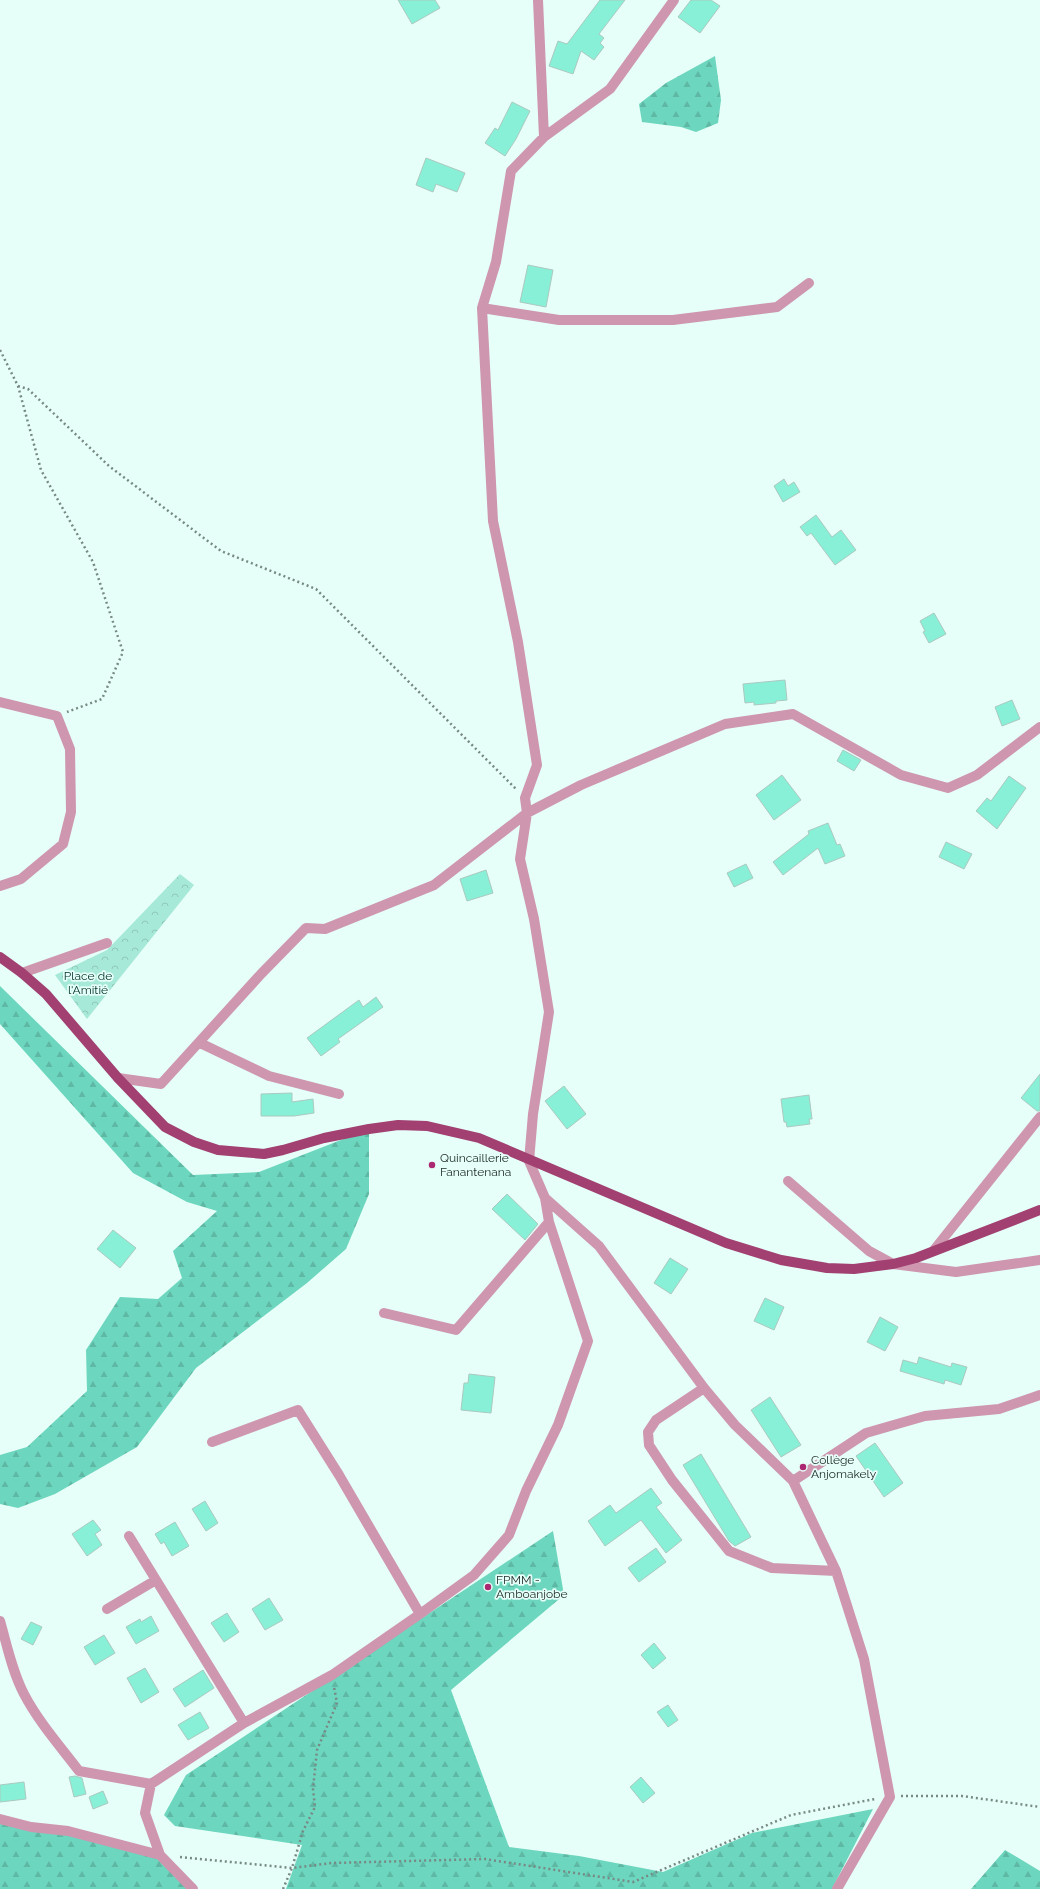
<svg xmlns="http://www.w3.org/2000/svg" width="1040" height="1889" viewBox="0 0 1040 1889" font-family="Raleway,sans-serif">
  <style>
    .forest { fill: url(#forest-firs) }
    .park { fill: url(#park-crowns) }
    .building { fill: #88f0d7; stroke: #abc9c0 }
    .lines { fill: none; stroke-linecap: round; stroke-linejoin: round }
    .path { stroke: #788985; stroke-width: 2.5; stroke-dasharray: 2 3; stroke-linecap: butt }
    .minor { stroke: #ce96af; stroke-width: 10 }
    .primary { stroke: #a14071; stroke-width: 10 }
    .poi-dot { fill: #ab2771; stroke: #e6fff8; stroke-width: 1.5 }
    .labels { text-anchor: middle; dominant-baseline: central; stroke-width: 3.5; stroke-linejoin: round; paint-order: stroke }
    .park-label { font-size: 12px; fill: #003229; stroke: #e6fff8 }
    .poi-label { font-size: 12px; fill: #1d2926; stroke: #e6fff8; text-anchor: start }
  </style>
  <defs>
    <pattern id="forest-firs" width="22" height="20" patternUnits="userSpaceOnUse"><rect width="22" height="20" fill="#6dd6be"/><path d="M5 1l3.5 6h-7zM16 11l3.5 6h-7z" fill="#5eb8a3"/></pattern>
    <pattern id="park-crowns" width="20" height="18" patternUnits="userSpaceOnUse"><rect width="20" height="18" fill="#a7e9d8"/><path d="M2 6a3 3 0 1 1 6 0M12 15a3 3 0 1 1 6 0" fill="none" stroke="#8fc8b9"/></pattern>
  </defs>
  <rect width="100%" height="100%" fill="#e6fff8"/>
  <path class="forest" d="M715,56L721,100L718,123L696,132L681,127L642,122L639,104L666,83Z
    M0,986L193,1175L259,1172L369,1129V1194L346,1249L307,1283L196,1368L137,1447L55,1494L18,1508L0,1504V1455L27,1447L87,1391L86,1350L120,1297L158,1299L182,1278L173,1251L217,1211L187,1202L133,1173L0,1024Z
    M553,1531L564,1595L451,1690L509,1847L579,1856L663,1872L752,1833L873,1809L832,1889H286L302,1845L175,1826L164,1815L186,1775Z
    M0,1819L160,1855L191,1889H0Z
    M1005,1850L1040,1871V1889H971Z"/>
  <path class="park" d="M180,874L194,885L87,1019L55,975L107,950Z"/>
  <path class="building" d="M398,0H435L440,8L412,24Z
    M600,0H625L599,34L604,38L600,43L604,47L594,60L581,51L573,74L549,66L558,41L567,44Z
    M691,0H711L720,6L700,33L678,17Z
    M512,102L530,111L516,139L505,156L485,143L495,128L498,130Z
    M426,158L465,173L457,192L436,184L433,192L416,185Z
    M528,265L553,270L546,307L520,302Z
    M784,479L788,486L794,482L800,492L783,502L774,486Z
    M816,515L832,537L841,530L856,550L835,565L811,533L807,536L800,527Z
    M934,613L946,634L929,643L923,632L925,631L920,621Z
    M785,680L787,700L776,701V703L754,705V702L745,703L743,684Z
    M1012,700L1020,719L1002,726L995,707Z
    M843,750L861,760L854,771L837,761Z
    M782,775L801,800L774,820L756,795Z
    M1009,776L1026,788L997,829L976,811L987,798L991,801Z
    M828,823L837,845L840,844L845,856L825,864L818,848L783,875L773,862L809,834L808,831Z
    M946,842L972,854L964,869L939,857Z
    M746,864L753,878L734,887L727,873Z
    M486,870L493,893L467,901L460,879Z
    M376,997L383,1007L338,1039L340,1042L321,1056L307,1038L359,1000L363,1007Z
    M1040,1074V1111H1037L1021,1098Z
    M564,1086L586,1114L567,1129L545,1101Z
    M292,1093V1102L313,1099L314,1113L294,1116H261V1094Z
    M809,1095L812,1119H809L810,1124L787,1127L786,1122H784L781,1099Z
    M507,1194L538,1224L525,1240L492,1209Z
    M113,1230L136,1248L120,1268L97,1249Z
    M670,1258L688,1269L671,1294L654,1283Z
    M765,1298L784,1307L774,1330L754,1321Z
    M880,1317L898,1327L885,1351L867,1342Z
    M919,1357L951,1367L952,1363L967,1367L961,1385L945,1380L944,1384L900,1371L903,1360L917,1364Z
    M469,1374L495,1377L491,1413L461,1410L464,1383H468Z
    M770,1397L801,1445L781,1457L751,1410Z
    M875,1443L903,1483L884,1497L856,1456Z
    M701,1454L751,1537L735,1546L729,1541L683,1465Z
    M651,1488L662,1503L656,1507L682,1540L666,1553L641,1520L605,1546L588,1521L610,1505L616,1513Z
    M205,1501L218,1523L206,1531L192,1509Z
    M93,1520L101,1530L95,1534L102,1545L87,1556L72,1534Z
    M175,1522L189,1546L172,1556L164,1542L161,1544L155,1534Z
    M656,1548L666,1562L639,1582L628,1568Z
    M269,1598L283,1620L265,1630L252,1609Z
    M227,1613L239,1632L224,1642L211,1623Z
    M151,1616L159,1631L136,1644L126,1627L140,1619L141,1622Z
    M31,1622L42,1627L33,1645L21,1639Z
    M104,1635L115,1653L95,1665L84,1647Z
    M654,1643L666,1658L653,1669L641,1655Z
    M145,1668L159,1692L141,1703L127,1678Z
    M203,1670L214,1688L185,1707L173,1689Z
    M668,1705L678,1720L668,1727L657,1712Z
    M200,1712L209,1728L188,1740L178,1725Z
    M75,1776L82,1778L86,1794L74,1797L69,1777Z
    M641,1777L655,1793L643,1803L630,1787Z
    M24,1782L26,1799L0,1802V1785Z
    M103,1791L108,1803L93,1809L89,1797Z"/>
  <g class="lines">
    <path class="path" d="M0,350L18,386L41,470L93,562L123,652L102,699L67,712
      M18,386L28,389L109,466L221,551L316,589L516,789
      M901,1796H962L1040,1807
      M180,1857L292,1868L332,1863L485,1859L633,1882L791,1815L875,1799
      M283,1889L292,1868L303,1831L315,1807L313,1789L317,1750L337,1703L334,1687"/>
    <path class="minor" d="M538,0L544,137
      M674,0L610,89L544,137L511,171L496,262L482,308L493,521L518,642L537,765L525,798L527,813L520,859L534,919L549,1012L533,1114L529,1161L545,1198L599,1246L704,1388L735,1425L793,1481L836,1571L864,1659L890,1797L837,1889
      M482,308L559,320H673L777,307L809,283
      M0,702L57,716L70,749L71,812L63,844L21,879L0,886
      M22,973L107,943
      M200,1043L269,1076L339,1094
      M118,1078L161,1084L261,974L306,928L325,929L434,885L527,813L581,785L725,724L793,714L901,775L948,788L977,775L1040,727
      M788,1181L869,1251L893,1264L956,1272L1040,1260
      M934,1250L1040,1117
      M384,1313L456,1330L549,1222
      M704,1388L656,1420L648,1432L649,1445L672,1480L729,1551L772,1568L836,1571
      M212,1442L298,1410L339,1475L420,1614
      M793,1481L866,1433L925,1416L999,1409L1040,1395
      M129,1536L244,1723
      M107,1609L156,1580
      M0,1621C7,1645 12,1671 24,1694C38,1721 60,1746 79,1771L151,1784
      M0,1819L31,1827L68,1831L160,1855
      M193,1889L160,1855L145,1813L151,1784L244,1723L332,1675L420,1614L474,1575L509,1535L526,1491L558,1425L588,1341L549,1222L545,1198"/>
    <path class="primary" d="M0,957L22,973L46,994L118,1078L165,1127L194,1142L218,1150L264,1154L283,1150L324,1138L369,1129L398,1125L427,1126L479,1138L726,1243L781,1260L827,1268L854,1269L893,1264L916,1258L1040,1210"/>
  </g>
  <g class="poi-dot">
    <circle cx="432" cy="1165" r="4"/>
    <circle cx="803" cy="1467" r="4"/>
    <circle cx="488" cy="1587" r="4"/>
  </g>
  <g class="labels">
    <g class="park-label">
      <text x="88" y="976">Place de<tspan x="88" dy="14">l'Amitié</tspan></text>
    </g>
    <g class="poi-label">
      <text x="440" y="1158">Quincaillerie<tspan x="440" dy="14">Fanantenana</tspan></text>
      <text x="811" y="1460">Collège<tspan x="811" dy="14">Anjomakely</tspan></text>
      <text x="496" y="1580">FPMM -<tspan x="496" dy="14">Amboanjobe</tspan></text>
    </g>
  </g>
</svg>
